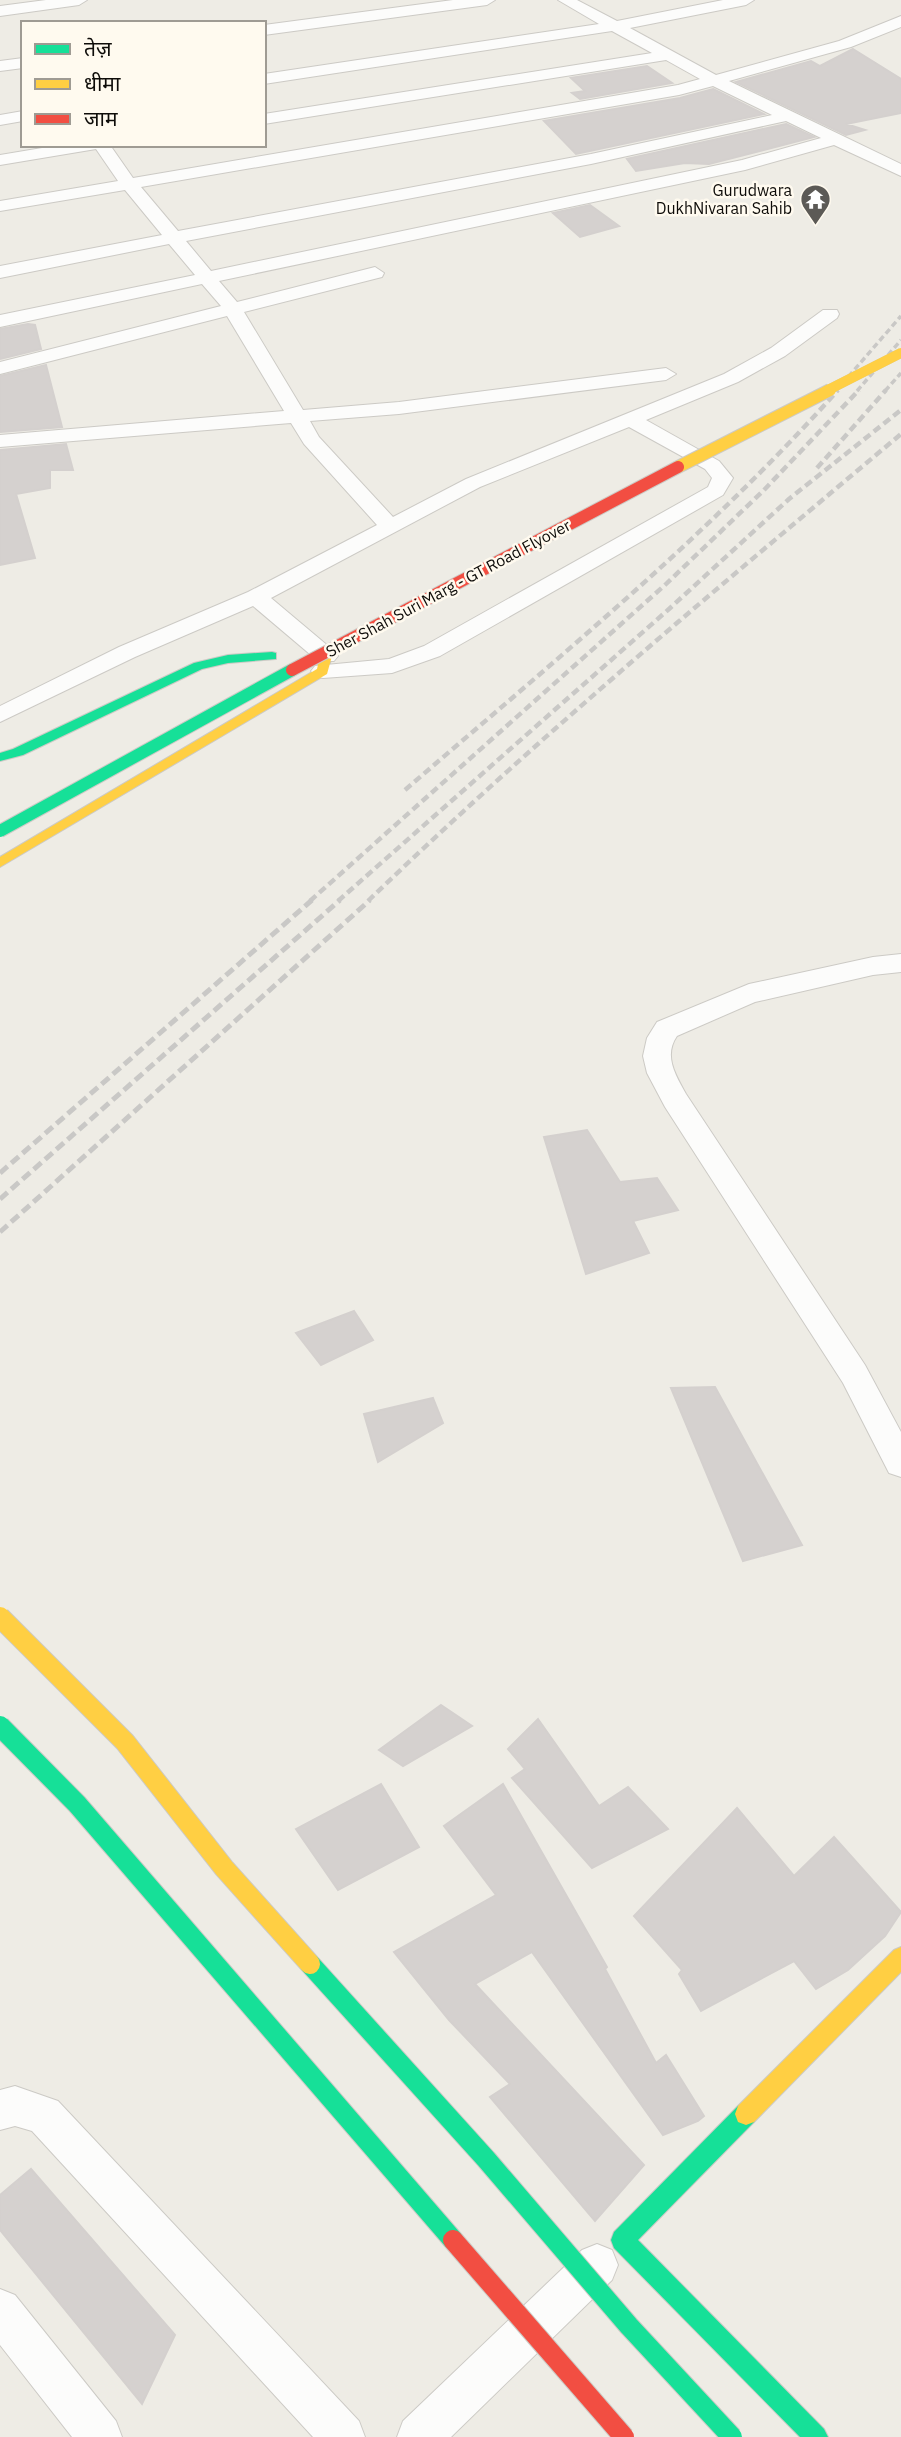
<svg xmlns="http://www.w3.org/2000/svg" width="901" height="2437" viewBox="0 0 901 2437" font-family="'IBM Plex Sans','Noto Sans Devanagari',sans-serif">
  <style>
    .building { fill: #d5d1cf; stroke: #d4d0ce; stroke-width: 2 }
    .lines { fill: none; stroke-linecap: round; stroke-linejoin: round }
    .street-casing { stroke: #cccac5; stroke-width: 2 }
    .fast-casing { stroke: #cccac5; stroke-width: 2 }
    .slow-casing { stroke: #cccac5; stroke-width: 2 }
    .street { fill: #fcfcfb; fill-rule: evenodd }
    .fast { fill: #16e098; fill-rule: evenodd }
    .slow { fill: #ffcf43; fill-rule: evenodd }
    .rail-far2 { stroke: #c9c8c6; stroke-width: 3.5; stroke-dasharray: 6 3.5; stroke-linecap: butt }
    .rail-far1 { stroke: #c9c8c6; stroke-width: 4.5; stroke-dasharray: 8 4.5; stroke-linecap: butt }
    .rail { stroke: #c9c8c6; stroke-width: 5; stroke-dasharray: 10 5; stroke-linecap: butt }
    .fast-bridge-far1-casing { stroke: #cccac5; stroke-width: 14; stroke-linecap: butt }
    .fast-bridge-casing { stroke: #cccac5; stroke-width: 22; stroke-linecap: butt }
    .slow-bridge-far2-casing { stroke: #cccac5; stroke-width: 10; stroke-linecap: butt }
    .slow-bridge-far1-casing { stroke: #cccac5; stroke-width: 14; stroke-linecap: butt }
    .slow-bridge-casing { stroke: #cccac5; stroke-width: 22; stroke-linecap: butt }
    .jam-bridge-far1-casing { stroke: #cccac5; stroke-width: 14; stroke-linecap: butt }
    .jam-bridge-casing { stroke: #cccac5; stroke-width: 22; stroke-linecap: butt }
    .fast-bridge-far1 { stroke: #16e098; stroke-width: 12 }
    .fast-bridge { stroke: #16e098; stroke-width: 20 }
    .slow-bridge-far2 { stroke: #ffcf43; stroke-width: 10 }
    .slow-bridge-far1 { stroke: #ffcf43; stroke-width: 12 }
    .slow-bridge { stroke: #ffcf43; stroke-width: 20 }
    .jam-bridge-far1 { stroke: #f24e42; stroke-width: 12 }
    .jam-bridge { stroke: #f24e42; stroke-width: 20 }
    .labels { text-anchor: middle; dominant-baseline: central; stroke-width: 5; stroke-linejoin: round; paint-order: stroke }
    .far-poi-label { font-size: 16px; fill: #0e0c09; stroke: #fffaef; text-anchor: end }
    .far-street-label { font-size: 16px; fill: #0e0c09; stroke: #fffaef }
  </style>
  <rect width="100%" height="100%" fill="#eeece5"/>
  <path class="building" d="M853,49L901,79V113L846,124L865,130L846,135L736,82L811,61L820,66Z
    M647,66L672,83L580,99L572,93L585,91L571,78Z
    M713,89L764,114L576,154L544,121L680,98Z
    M786,124L814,137L709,164L685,163L636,171L627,159Z
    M590,205L619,226L580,237L553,213Z
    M28,324L35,325L41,349L0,359V329Z
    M46,365L62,427L0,432V376Z
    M66,444L73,470H50V488L16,494L35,558L0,565V450Z
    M587,1130L620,1182L657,1178L678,1210L633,1221L649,1253L586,1274L544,1137Z
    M354,1311L373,1340L321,1365L296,1333Z
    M715,1387L802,1545L743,1561L671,1388Z
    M433,1398L443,1423L378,1462L364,1414Z
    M441,1705L472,1726L403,1766L379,1750Z
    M538,1719L599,1806L628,1787L668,1829L592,1868L512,1778L525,1769L508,1749Z
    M381,1784L419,1847L338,1890L296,1829Z
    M503,1784L607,1967L605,1969L656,2063L666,2055L704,2116L698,2121L663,2135L532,1952L475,1984L644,2165L595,2221L490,2097L510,2084L449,2020L394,1952L496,1895L444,1826Z
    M737,1808L794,1876L834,1837L901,1912L885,1936L848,1970L816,1989L794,1961L701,2011L679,1974L682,1970L634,1916Z
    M31,2169L175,2335L142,2404L0,2230V2195Z"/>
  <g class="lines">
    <defs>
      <path id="street" d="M46,0H87L79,5L0,16V6Z
        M453,0H495L487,5L264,35V25Z
        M558,0H577L617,21L723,0H754L746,5L630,28L716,75L839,41L901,16V27L851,47L729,81L901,164V176L834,145L745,170L219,281L237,302L375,267L384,273L382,277L244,312L303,410L399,402L666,368L676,374L666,380L399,414L310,421L319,437L393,517L466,479L724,374L771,348L823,310H837L839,314L837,318L785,356L738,382L646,420L719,461L733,478L723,495L440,656L392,673L323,678L315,676L311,671L315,666L389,659L424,646L708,487L712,478L705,469L629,427L480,487L271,598L334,651L338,656L334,661H318L253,606L135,657L0,722V706L119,647L248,592L377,525L304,444L291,423L0,447V435L284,411L227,316L0,374V362L221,306L202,284L0,327V315L195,275L169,244L0,278V266L162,235L125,190L0,211V201L118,181L96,149L0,165V155L60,145H110L133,178L678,85L700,79L666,60L264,124V114L652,53L612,31L264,84V74L599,24ZM713,86L772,115L591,154L178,231L141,187L679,95ZM786,121L821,138L742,160L211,271L186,241L591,164Z
        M23,58V68L0,71V61Z
        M23,111V121L0,125V115Z
        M901,954V972L873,975L755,1002L677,1036C663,1056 676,1076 686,1094L865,1365L901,1432V1477L889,1473L843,1383L665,1107L647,1073L643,1056L647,1038L657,1022L749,984L873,957Z
        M15,2086L58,2101L359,2421L365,2437H313L32,2131L15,2126L0,2130V2090Z
        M597,2244L612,2250L618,2265L612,2280L451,2437H397L403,2421L582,2250Z
        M0,2289L15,2295L116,2421L122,2437H72L0,2345Z"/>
      <path id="fast" d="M272,652L276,653V659L228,663L202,669L23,755L0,761V753L13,749L194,663L228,655Z
        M746,2103L754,2106L757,2114L754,2122L638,2240L824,2429L828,2437H800L614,2248L611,2240L614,2232L738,2106Z"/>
      <path id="slow" d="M326,652L332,656L327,674L0,867V857L317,669L320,656Z
        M901,1947V1972L754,2122L746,2125L738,2122L735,2114L738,2106L894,1950Z"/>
    </defs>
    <use href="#street" class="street-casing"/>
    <use href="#fast" class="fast-casing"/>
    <use href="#slow" class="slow-casing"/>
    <use href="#street" class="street"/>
    <use href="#fast" class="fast"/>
    <use href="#slow" class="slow"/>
    <path class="rail-far2" d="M836,391L901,316
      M857,391L901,340
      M885,391L901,373"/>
    <path class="rail-far1" d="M817,468L886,390
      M405,790C554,661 707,537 838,390
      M310,901L665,585L764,490L859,390
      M338,901L669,609L789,499L901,410
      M368,901C538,737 720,586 901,434"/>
    <path class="rail" d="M0,1173L312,900
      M0,1199L340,900
      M0,1232L370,900"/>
    <defs>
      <path id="fast-bridge-far1" d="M0,831L292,670"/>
      <path id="fast-bridge" d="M0,1726L77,1804L453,2240
        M310,1964L486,2159L629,2326L732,2437"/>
      <path id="slow-bridge-far2" d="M826,391L901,353"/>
      <path id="slow-bridge-far1" d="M678,467L830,390"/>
      <path id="slow-bridge" d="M0,1617L125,1742L224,1868L310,1964"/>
      <path id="jam-bridge-far1" d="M292,670L678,467"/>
      <path id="jam-bridge" d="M453,2240L624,2437"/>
    </defs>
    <use href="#fast-bridge-far1" class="fast-bridge-far1-casing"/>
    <use href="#fast-bridge" class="fast-bridge-casing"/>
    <use href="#slow-bridge-far2" class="slow-bridge-far2-casing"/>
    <use href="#slow-bridge-far1" class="slow-bridge-far1-casing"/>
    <use href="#slow-bridge" class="slow-bridge-casing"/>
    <use href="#jam-bridge-far1" class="jam-bridge-far1-casing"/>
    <use href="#jam-bridge" class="jam-bridge-casing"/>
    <use href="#fast-bridge-far1" class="fast-bridge-far1"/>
    <use href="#fast-bridge" class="fast-bridge"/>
    <use href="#slow-bridge-far2" class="slow-bridge-far2"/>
    <use href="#slow-bridge-far1" class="slow-bridge-far1"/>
    <use href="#slow-bridge" class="slow-bridge"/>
    <use href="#jam-bridge-far1" class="jam-bridge-far1"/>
    <use href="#jam-bridge" class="jam-bridge"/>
  </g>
  <defs>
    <symbol id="temple-pin" viewBox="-11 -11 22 30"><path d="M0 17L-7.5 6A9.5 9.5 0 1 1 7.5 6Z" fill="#5c5a56" stroke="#fffaef"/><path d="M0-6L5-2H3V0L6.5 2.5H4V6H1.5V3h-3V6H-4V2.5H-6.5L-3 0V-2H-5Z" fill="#fff"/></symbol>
  </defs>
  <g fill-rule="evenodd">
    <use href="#temple-pin" x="798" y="182" width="35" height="47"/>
  </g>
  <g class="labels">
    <g class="far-poi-label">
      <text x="792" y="190">Gurudwara<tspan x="792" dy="18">DukhNivaran Sahib</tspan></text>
    </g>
    <g class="far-street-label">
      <text transform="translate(448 588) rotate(-28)">Sher Shah Suri Marg - GT Road Flyover</text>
    </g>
  </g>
  <rect x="21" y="21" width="245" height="126" fill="#fffaef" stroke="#9f9b93" stroke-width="2"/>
  <rect x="35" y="44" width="35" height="10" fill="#16e098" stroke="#9f9b93" stroke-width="2"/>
  <text x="84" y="56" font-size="21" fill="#0e0c09">तेज़</text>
  <rect x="35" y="79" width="35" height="10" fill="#ffcf43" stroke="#9f9b93" stroke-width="2"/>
  <text x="84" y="91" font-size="21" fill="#0e0c09">धीमा</text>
  <rect x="35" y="114" width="35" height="10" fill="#f24e42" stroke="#9f9b93" stroke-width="2"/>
  <text x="84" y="126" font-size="21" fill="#0e0c09">जाम</text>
</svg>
